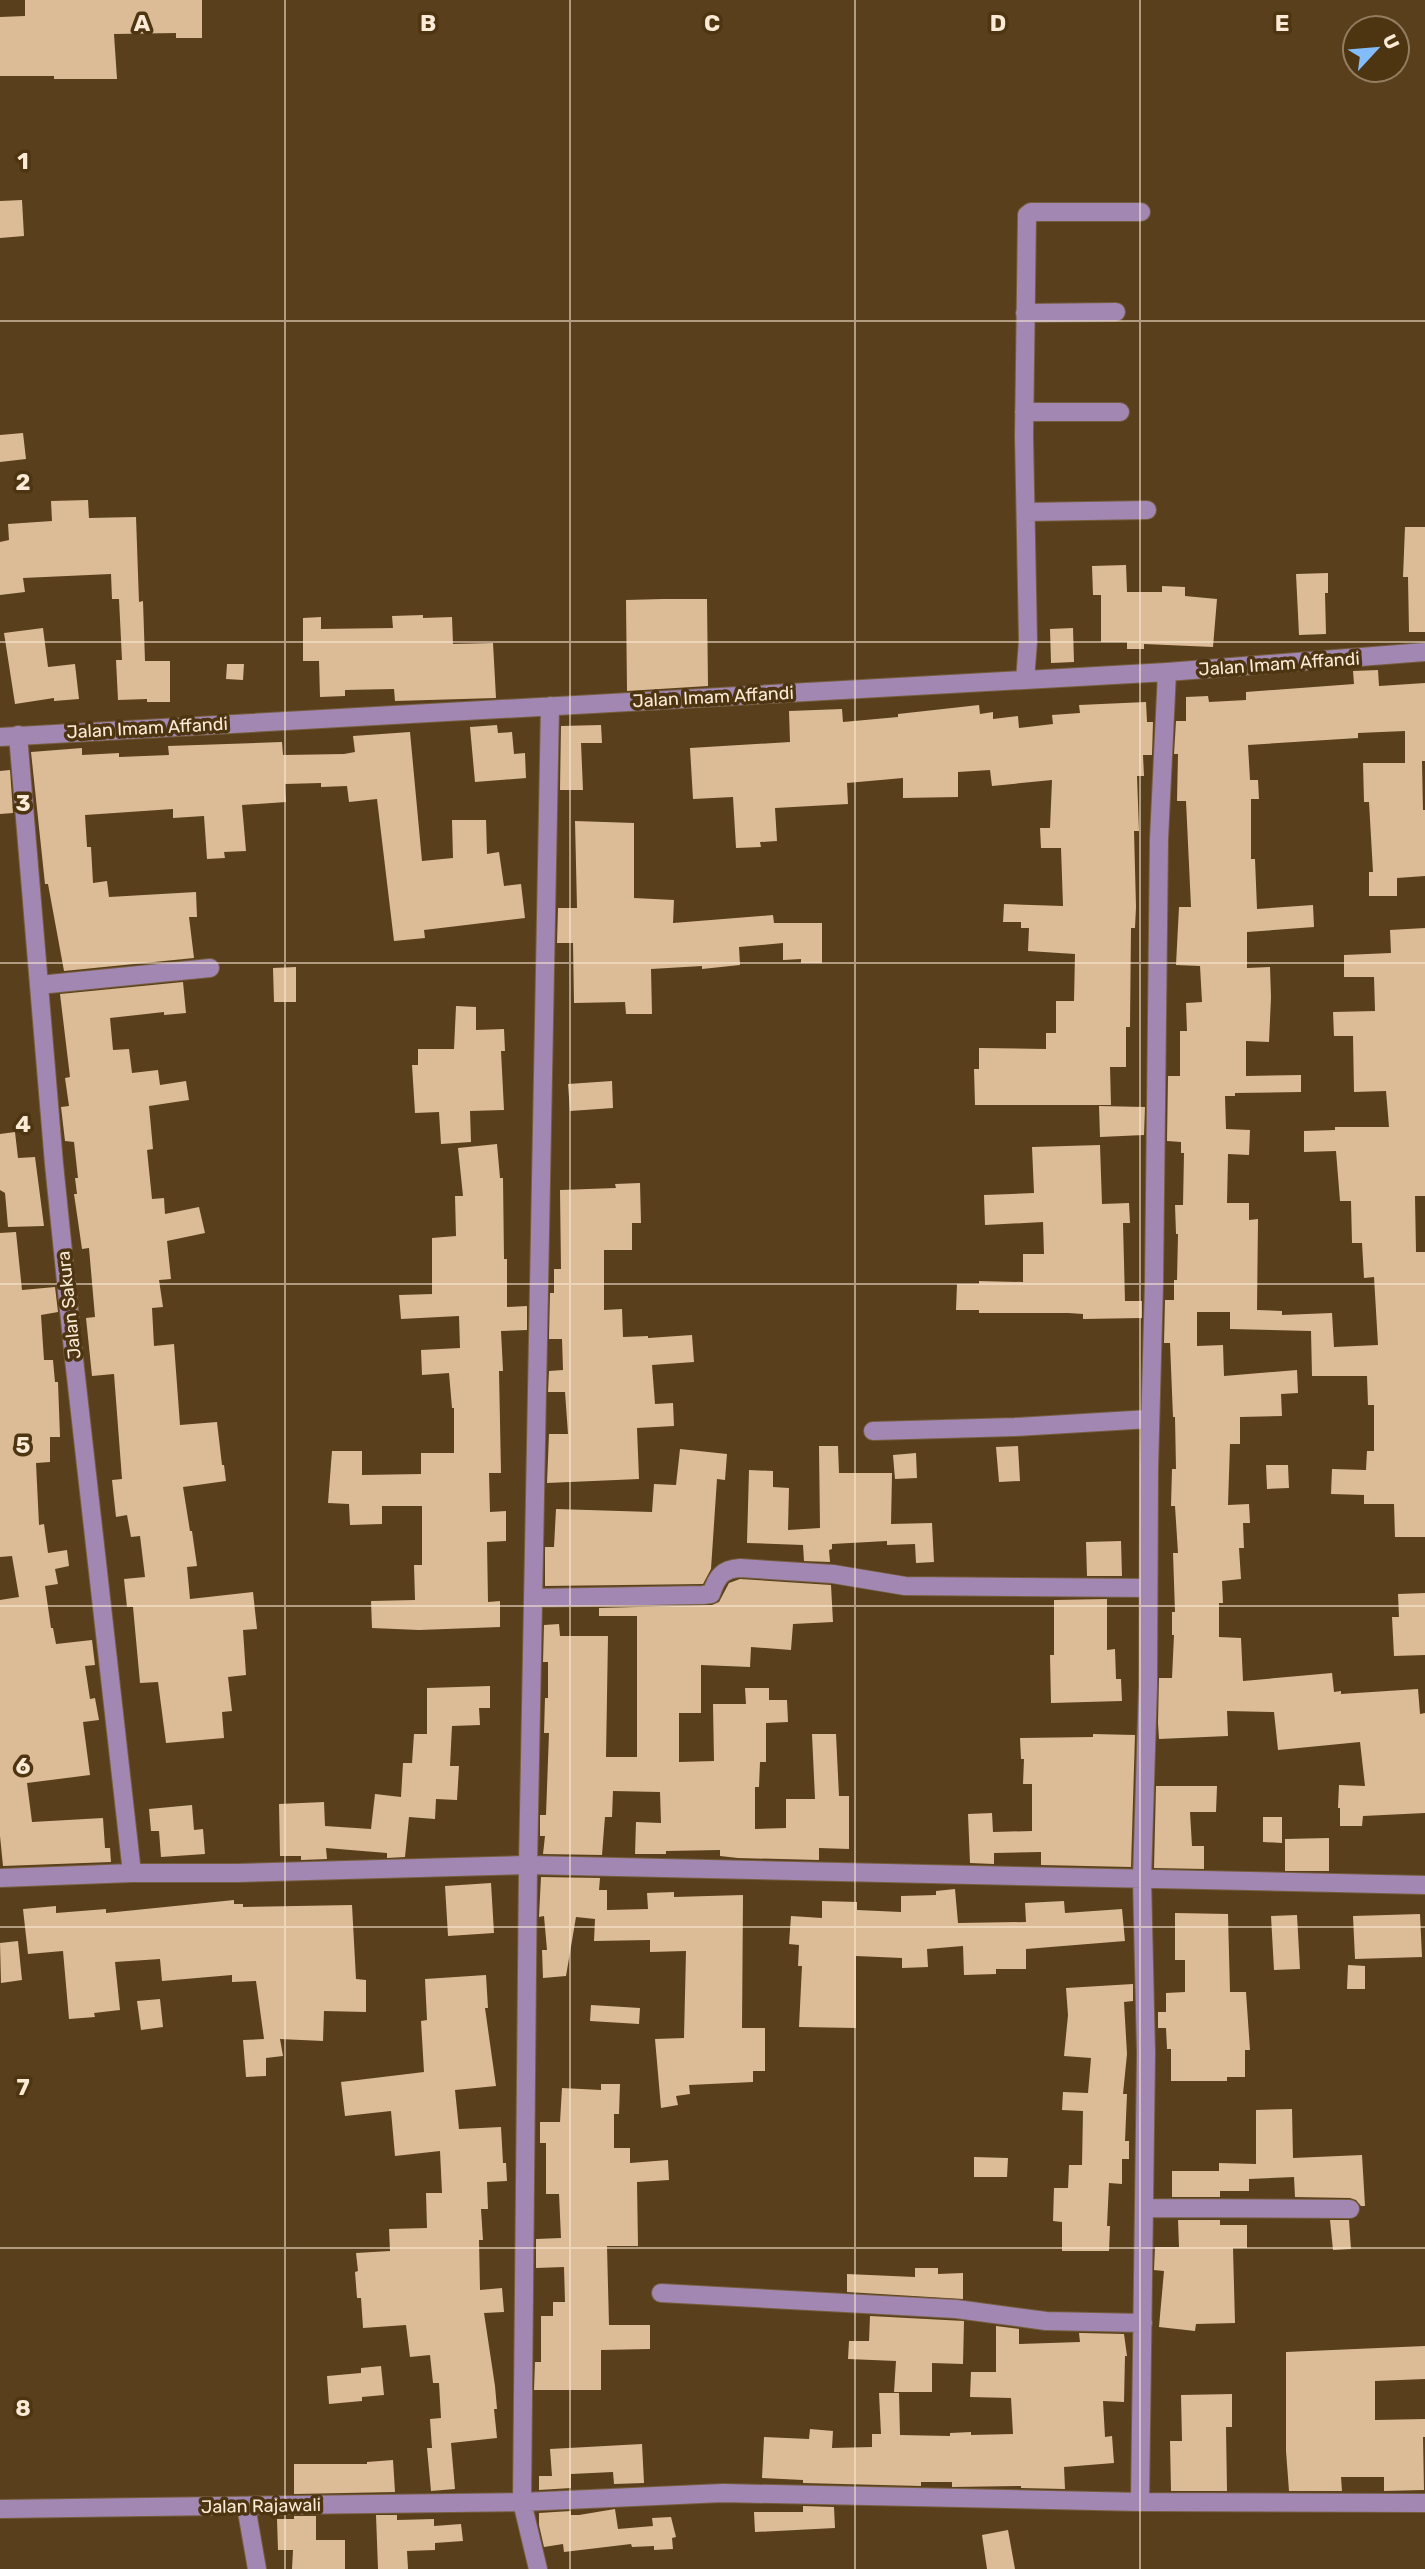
<svg xmlns="http://www.w3.org/2000/svg" width="1425" height="2569" viewBox="0 0 1425 2569" font-family="Rubik,sans-serif">
  <style>
    .building { fill: #dbbc96 }
    .lines { fill: none; stroke-linecap: round; stroke-linejoin: round }
    .minor-casing { stroke: #765e3d; stroke-width: 20 }
    .minor { stroke: #a187b2; stroke-width: 18 }
    .grid { fill: none; stroke: #faead6; stroke-width: 2; stroke-opacity: 0.55 }
    .labels { text-anchor: middle; dominant-baseline: central; stroke-width: 7; stroke-linejoin: round; paint-order: stroke }
    .street-label { font-size: 18px; fill: #faead6; stroke: #4e3511 }
    .grid-label { font-size: 23px; text-anchor: middle; font-weight: bold; fill: #faead6; stroke: #4e3511; stroke-width: 7; stroke-linejoin: round; paint-order: stroke }
  </style>
  <rect width="100%" height="100%" fill="#593f1c"/>
  <path class="building" d="M25,0H202V38H176V33L114,34L117,79H54V76H0V17L25,16Z
    M22,200L24,236L0,238V201Z
    M23,433L26,459L0,462V435Z
    M88,500L89,518L136,517L139,602L143,601L145,661H170V702H147V699L118,700L116,660H122L119,599H112L111,574L23,578L25,592L0,595V542L9,540L8,524L52,521L51,501Z
    M1405,527H1425V632H1409L1408,577H1403Z
    M1126,565L1127,592H1162V586L1185,587V596L1217,599L1213,647L1144,644V649H1127V642H1101V595H1093L1092,566Z
    M1328,573V593H1325L1326,634L1299,635L1296,574Z
    M663,599H707L708,686L627,691L626,600Z
    M423,615V618L452,617L453,644L493,643L496,698L395,701L394,689L345,690V696L320,697L319,661H303V618L321,617V629L393,628L392,616Z
    M43,628L48,667L75,664L79,699L54,701V698L15,704L4,633Z
    M1073,628L1074,662L1051,663L1050,629Z
    M227,664H244L243,680L226,679Z
    M1378,670L1379,686L1425,683V761H1422L1423,810H1425V876L1397,878V896H1369V872H1373L1369,802H1364L1363,763H1405V731L1358,733V738L1248,745L1250,780H1258L1259,799H1251V859H1255L1257,909L1313,905L1314,927L1247,932V968L1270,967L1271,997L1269,1042L1246,1041V1076L1301,1075V1092L1235,1093V1096H1225L1226,1129L1250,1130L1249,1155L1228,1154L1227,1203H1249V1220L1258,1219L1257,1310L1282,1311V1315L1332,1313L1334,1347L1378,1345L1374,1277L1364,1278L1362,1243H1352L1351,1201H1340L1336,1151L1304,1152V1131L1335,1130V1127H1389L1386,1091L1354,1092L1353,1036H1334L1333,1012L1375,1011L1374,977H1344V955L1391,953L1390,930L1425,928V1196H1415L1416,1252H1425V1537H1395L1394,1504H1364V1495L1331,1494L1332,1469L1366,1470L1367,1451H1374V1405H1368L1367,1376H1312L1311,1331L1230,1329V1312H1197V1346L1223,1345L1224,1376L1297,1370L1298,1393L1281,1394L1282,1416L1240,1417V1444H1230L1228,1505L1249,1504L1250,1523H1243L1244,1548H1239L1241,1579L1222,1581L1223,1603H1219V1637L1241,1638L1243,1681L1332,1673L1334,1692L1341,1691V1694L1418,1689L1420,1714L1425,1713V1813L1363,1816L1362,1826H1340V1808H1338L1339,1785L1365,1786L1360,1742L1278,1750L1274,1712L1227,1711L1228,1736L1159,1739L1158,1723L1159,1678H1172L1174,1635H1172V1612H1175L1173,1553H1178L1175,1506H1171L1172,1469H1176L1175,1417H1173L1170,1343H1164L1165,1300H1174V1280H1177L1178,1234H1176L1175,1205H1183L1184,1153H1181V1142L1167,1141L1168,1076H1180V1031H1187L1186,1003L1202,1002L1200,966L1176,965L1179,907H1191L1186,801H1177L1178,754H1174L1176,721H1186V697L1208,696L1209,702L1246,700V692L1354,684L1353,671Z
    M1146,702L1147,722H1153L1152,755H1143L1144,776H1137L1139,831H1134L1136,907L1135,928H1131L1130,1027H1126V1067H1110L1111,1105H975L974,1069H979V1048L1046,1049V1033H1056V1001H1074L1075,954L1028,951L1029,928H1021V922H1003L1004,904L1063,906L1061,848H1041L1040,828H1050L1052,780L992,786L990,770L958,772V797L903,798V778L847,783L848,804L775,808L777,841L760,842L761,847L736,848L733,797L693,799L690,748L790,742L789,711L842,709L843,722L898,717V714L979,705L980,714L993,712V719L1018,716L1019,728L1053,724L1052,715L1080,713L1079,705Z
    M497,725L498,733L512,732L514,754L525,753L526,778L475,782L470,727Z
    M601,725L602,743H581L583,790H560L561,726Z
    M410,732L422,861L453,858L452,820H486L487,854L499,852L504,886L521,884L525,918L424,930L425,938L394,941L377,799L349,802L347,786L321,787V783L285,784L286,802L242,805L246,851L224,852L225,858L207,859L204,816L173,818V809L85,815L87,847H91L93,883L107,881L109,897L196,892L197,917H189L194,958L64,971L48,884H45L31,752L82,748V755L119,753V757L169,755L168,746L282,742L283,755L344,754L355,752L353,736Z
    M10,770L13,813L0,814V771Z
    M575,821L634,823V898L674,900L673,923L773,915L774,923H822V963H801V959L783,960V943L739,947L740,965L702,969V966L651,969L652,1014H626L625,1002L574,1003L573,943H557L558,908H577Z
    M296,967V1002H274L273,968Z
    M183,982L186,1013L164,1015V1012L110,1018L113,1050L129,1049L132,1073L158,1070L160,1085L186,1081L189,1100L149,1106L153,1149L147,1150L152,1199L164,1198L165,1214L199,1207L205,1233L167,1241L171,1279L159,1280L163,1307L152,1308L154,1346L174,1344L180,1425L217,1422L222,1465H224L226,1481L183,1487L190,1531H192L197,1566L187,1567L190,1599L253,1592L257,1629L243,1630L246,1675L228,1677L232,1711L222,1712L224,1738L166,1743L158,1682L140,1683L133,1607H127L124,1579L145,1577L140,1536L131,1537L127,1515L116,1517L112,1480L122,1479L114,1374L92,1376L86,1318L95,1317L89,1248L82,1249L74,1194H77L75,1178H78L74,1142L65,1141L61,1107L69,1106L65,1078L70,1077L60,994Z
    M456,1006L476,1007V1030L504,1029L505,1051H501L504,1110L470,1111L471,1142L441,1144L439,1112L415,1113L412,1065H418V1049H454Z
    M612,1081L613,1108L570,1111L568,1084Z
    M1099,1106L1145,1107L1144,1135L1100,1137Z
    M15,1132L18,1158L35,1157L44,1226L8,1227L5,1193L0,1190V1134Z
    M497,1144L500,1178H503L504,1259H507V1307L527,1306V1330L501,1331L503,1371H499L501,1473H489L490,1512L506,1511V1541L487,1542L488,1602L500,1601V1627L419,1630L372,1628L371,1601L415,1600L414,1565H422V1506H382V1524L350,1525L349,1504L328,1503L332,1451H362V1475L421,1474V1453H454V1408H452L449,1373L422,1375L421,1350L460,1348L459,1316L401,1319L399,1295L432,1294V1238L456,1236L455,1196H463L458,1148Z
    M1100,1145L1102,1204L1129,1203L1130,1223H1123L1125,1301H1142V1318L1083,1319V1314L1068,1313H979V1310H956L957,1284H979V1281L1023,1282V1254H1044L1043,1222L985,1225L984,1195L1034,1193L1032,1147Z
    M640,1183L641,1223H632V1250H604V1310L622,1309L623,1337L648,1336V1338L692,1335L694,1362L652,1365L655,1404L673,1403L674,1426L637,1428L639,1479L547,1483L549,1434H568L565,1392H548L549,1371L563,1370L562,1339H549L550,1293H554V1269H561L560,1190L616,1188L615,1184Z
    M16,1232L22,1290L55,1287L58,1312L41,1315L44,1360H53L55,1382H58L60,1437H50V1462L36,1463L39,1525L44,1524L48,1553L67,1550L69,1566L55,1569L58,1584L45,1586L51,1628H53L56,1644L92,1640L95,1665L85,1666L90,1699L95,1698L99,1720L83,1722L90,1775L27,1783L32,1822L103,1818L105,1848H110L111,1862L3,1866L0,1836V1600L19,1597L12,1556L0,1557V1233Z
    M819,1446H838L839,1473H892L891,1524L932,1523L934,1562L916,1563L915,1544L887,1545V1541L832,1544V1549L829,1550L830,1562L804,1561L803,1545L747,1543L749,1470L773,1471V1487L789,1488L788,1530L820,1528Z
    M1018,1446L1020,1481L999,1482L996,1447Z
    M680,1449L727,1454L725,1480L717,1479L711,1569L703,1584L545,1586V1547H554L556,1509L652,1512L654,1484L676,1485Z
    M916,1453L917,1478L895,1479L893,1455Z
    M1266,1465H1288L1289,1488L1267,1489Z
    M1121,1541L1122,1576H1087L1086,1542Z
    M740,1579L831,1585L833,1622L793,1624L791,1650L751,1647L750,1667L701,1665V1713H679V1762L714,1761L713,1704H746L745,1688H769V1700H787L788,1722L766,1723V1762H760L759,1787H755V1829L786,1828V1799H815L812,1734H836L839,1796H849V1849L819,1848V1860L738,1858L720,1856V1850L666,1851V1854H635L636,1822L661,1823L660,1792L613,1791L612,1817H605L602,1855L543,1854L545,1836H540V1815H546L549,1733H544L545,1698H548V1662H543L544,1625L559,1624L560,1636H608L606,1757H637V1616H599V1608L712,1605L719,1602L729,1583Z
    M1425,1593V1655L1394,1656L1392,1617H1399L1398,1594Z
    M1107,1599V1650L1115,1649L1116,1679H1121L1122,1701L1051,1703L1050,1655H1054V1600Z
    M490,1686V1708H479L480,1725L452,1726L450,1766H459L457,1800L436,1799L435,1819L409,1817L405,1857L387,1858V1853L326,1848L327,1859L301,1860V1856H280L279,1804L324,1802L325,1826L371,1829L375,1794L401,1797L403,1763H412L414,1734H427V1688Z
    M1093,1734L1135,1735L1131,1867L1041,1865V1852L994,1853V1864L970,1863L968,1814L992,1813L993,1832L1032,1831V1784H1023L1024,1759H1021L1020,1738L1093,1737Z
    M1156,1786H1217L1216,1812H1190L1192,1846H1204V1869L1154,1868Z
    M192,1805L194,1830L203,1829L205,1854L161,1857L159,1831H151L149,1809Z
    M1263,1817H1282V1843L1263,1842Z
    M1329,1838V1871H1285V1839Z
    M541,1877L600,1878L599,1890H607V1910L648,1909L647,1893L674,1892V1897L743,1895L742,2028H765V2071H753V2082L689,2085L690,2094L676,2096L678,2105L661,2108L655,2039L684,2038L686,1951L650,1952V1940L594,1941L595,1919L576,1917L566,1976L543,1978L542,1950H547L544,1916L539,1917Z
    M491,1883L494,1933L448,1936L445,1886Z
    M955,1889L958,1923L1026,1922L1025,1903L1064,1901L1065,1913L1122,1909L1125,1941L1026,1949V1969H996V1974L964,1975L963,1946L927,1949L928,1967L902,1968V1958L856,1956V2028L799,2027L802,1966H798L799,1945L789,1944L791,1916L822,1918V1901L857,1902V1910L901,1912V1896L936,1895V1891Z
    M234,1900V1904H243V1907L352,1905L356,1979L366,1980V2012L324,2011L323,2041L280,2039L283,2056L266,2058V2076L246,2077L243,2040L264,2039L256,1981L232,1982V1975L162,1981L160,1959L115,1962L120,2010L94,2013L95,2017L69,2019L63,1951L28,1954L23,1909L56,1906V1913L106,1909V1913Z
    M1175,1913L1228,1914L1230,1992H1246L1250,2050H1245V2077H1227V2081H1171V2049H1167L1166,2028H1158V2012H1166V1993L1185,1992V1960H1175Z
    M1420,1914L1422,1957L1355,1959L1353,1916Z
    M1297,1915L1300,1969L1274,1970L1271,1916Z
    M18,1941L22,1980L1,1983L0,1943Z
    M1348,1965L1365,1966V1989H1347Z
    M486,1975L488,2008H485L496,2086L455,2090L459,2129L501,2127L503,2163H506L507,2181L487,2182L488,2209H481L483,2240H479L480,2290L502,2288L504,2312L484,2313L495,2386L497,2409H494L497,2438L451,2443L455,2489L431,2491L427,2448H432L430,2419L441,2418L439,2383H433L430,2355L410,2357L406,2325L363,2328L361,2298H357L355,2272L358,2271L356,2253L390,2251L389,2229L427,2228L426,2193H442L440,2151L395,2156L391,2111L345,2116L341,2082L424,2072L421,2021L427,2020L425,1979Z
    M1133,1984V2001L1124,2002L1127,2054L1123,2094H1127L1125,2141H1129V2159H1122V2184L1109,2183L1107,2226H1110L1109,2251H1062V2222L1053,2221L1054,2188H1068L1069,2165H1082L1083,2111L1062,2110L1063,2092L1088,2093L1091,2058L1064,2056L1068,2015L1066,1988Z
    M160,1999L163,2027L141,2030L137,2001Z
    M591,2005L640,2008L639,2024L590,2021Z
    M601,2084H620L619,2114H614V2148H630V2163L668,2160L669,2180L637,2182L638,2246H607L609,2325H650V2349L601,2350V2390H534L535,2362H541V2316H553V2302H565L564,2267L536,2268V2239L561,2238L559,2194H546V2143H540V2122H560L562,2088L601,2090Z
    M1292,2109L1293,2158L1362,2155L1365,2206H1361L1356,2200L1350,2198L1295,2197L1294,2177L1249,2179V2191H1220V2197H1172V2171H1219V2163L1256,2164V2110Z
    M974,2157L1008,2158L1007,2177H974Z
    M1178,2220H1220V2225H1247V2248H1233L1235,2323L1196,2324L1195,2331L1159,2327L1164,2271L1154,2270L1155,2247H1179Z
    M1330,2220H1349L1351,2249L1333,2250Z
    M915,2268H938V2274L963,2273V2299L847,2292V2274L915,2277Z
    M870,2316L964,2321L963,2364L932,2363V2392H894L896,2361L848,2359L849,2341H869Z
    M996,2326L1019,2329V2344L1080,2342L1079,2333H1082L1124,2334L1127,2356H1125L1124,2402L1103,2401L1105,2437L1112,2436L1114,2463L1064,2467L1065,2489L1021,2488V2486L952,2487V2482H921V2486L803,2483V2480L762,2478L764,2437L809,2439L810,2429L833,2431L832,2448L872,2447V2434H881L879,2393H899L900,2435L950,2436V2433L971,2432V2435L1013,2434L1011,2398L970,2397L971,2372H996Z
    M1425,2346V2379L1375,2381V2420L1425,2419V2437H1423L1424,2490L1384,2491V2477H1341L1342,2491H1289L1286,2451V2352Z
    M381,2366L384,2395L362,2397V2401L329,2404L327,2376L361,2373V2368Z
    M1232,2394V2427H1226L1227,2491H1171L1170,2441H1182L1181,2395Z
    M642,2444L644,2483L614,2484L613,2472L571,2474V2488L539,2490V2476H552L550,2449Z
    M393,2460L395,2492L294,2494V2464H367V2462Z
    M803,2506L834,2507L835,2528L755,2532L754,2512H803Z
    M615,2509L618,2529L653,2526L652,2518L671,2517L676,2537L672,2538L673,2549L654,2550V2546L632,2547L631,2544L564,2552L563,2544L544,2547L539,2525V2513L571,2511V2515H579Z
    M376,2515H397V2520L434,2519V2526L461,2524L463,2541L435,2543V2550L407,2551L408,2569H378Z
    M294,2516H316V2540H345V2569H292L293,2550H278L277,2519H294Z
    M1008,2530L1015,2569H987L982,2535Z"/>
  <g class="lines">
    <defs>
      <path id="minor" d="M1025,313L1116,312
        M1024,412H1120
        M1026,512L1147,510
        M1025,680L1028,641L1024,436L1027,215L1031,212H1141
        M18,735L54,1164L74,1359L132,1873
        M0,737L1167,672L1425,652
        M39,985L210,968
        M873,1431L1015,1427L1150,1419
        M533,1598L703,1595L711,1594C717,1577 722,1569 740,1568L833,1574L905,1586L1148,1588
        M0,1878L132,1873H237L528,1865L1425,1885
        M1144,2208L1350,2209
        M661,2293L956,2309L1046,2321L1143,2323
        M1140,2502L1146,2053L1142,1879L1148,1685L1149,1468L1154,1283L1159,839L1167,672
        M246,2506L257,2569
        M0,2509L522,2502L723,2493L1140,2502L1425,2503
        M538,2569L522,2502L528,1865L550,706"/>
    </defs>
    <use href="#minor" class="minor-casing"/>
    <use href="#minor" class="minor"/>
  </g>
  <path class="grid" d="M285,0V2569M570,0V2569M855,0V2569M1140,0V2569M0,321H1425M0,642H1425M0,963H1425M0,1284H1425M0,1606H1425M0,1927H1425M0,2248H1425"/>
  <g class="labels">
    <g class="street-label">
      <text transform="translate(1279 664) rotate(-4)">Jalan Imam Affandi</text>
      <text transform="translate(713 697) rotate(-3)">Jalan Imam Affandi</text>
      <text transform="translate(147 728) rotate(-3)">Jalan Imam Affandi</text>
      <text transform="translate(69 1305) rotate(-96)">Jalan Sakura</text>
      <text transform="translate(261 2506) rotate(-1)">Jalan Rajawali</text>
    </g>
  </g>
  <g class="grid-label">
    <text x="142" y="31">A</text>
    <text x="428" y="31">B</text>
    <text x="712" y="31">C</text>
    <text x="998" y="31">D</text>
    <text x="1282" y="31">E</text>
    <text x="23" y="169">1</text>
    <text x="23" y="490">2</text>
    <text x="23" y="811">3</text>
    <text x="23" y="1132">4</text>
    <text x="23" y="1453">5</text>
    <text x="23" y="1774">6</text>
    <text x="23" y="2095">7</text>
    <text x="23" y="2416">8</text>
  </g>
  <g transform="translate(1376 49) rotate(64)"><circle r="33" fill="#4e3511" stroke="#937d60" stroke-width="2"/>
  <path d="M0-5L12 26L0 18L-12 26Z" fill="#83bcfb"/>
  <text y="-10" font-size="19" font-weight="bold" text-anchor="middle" fill="#faead6">U</text>
  </g>
</svg>
